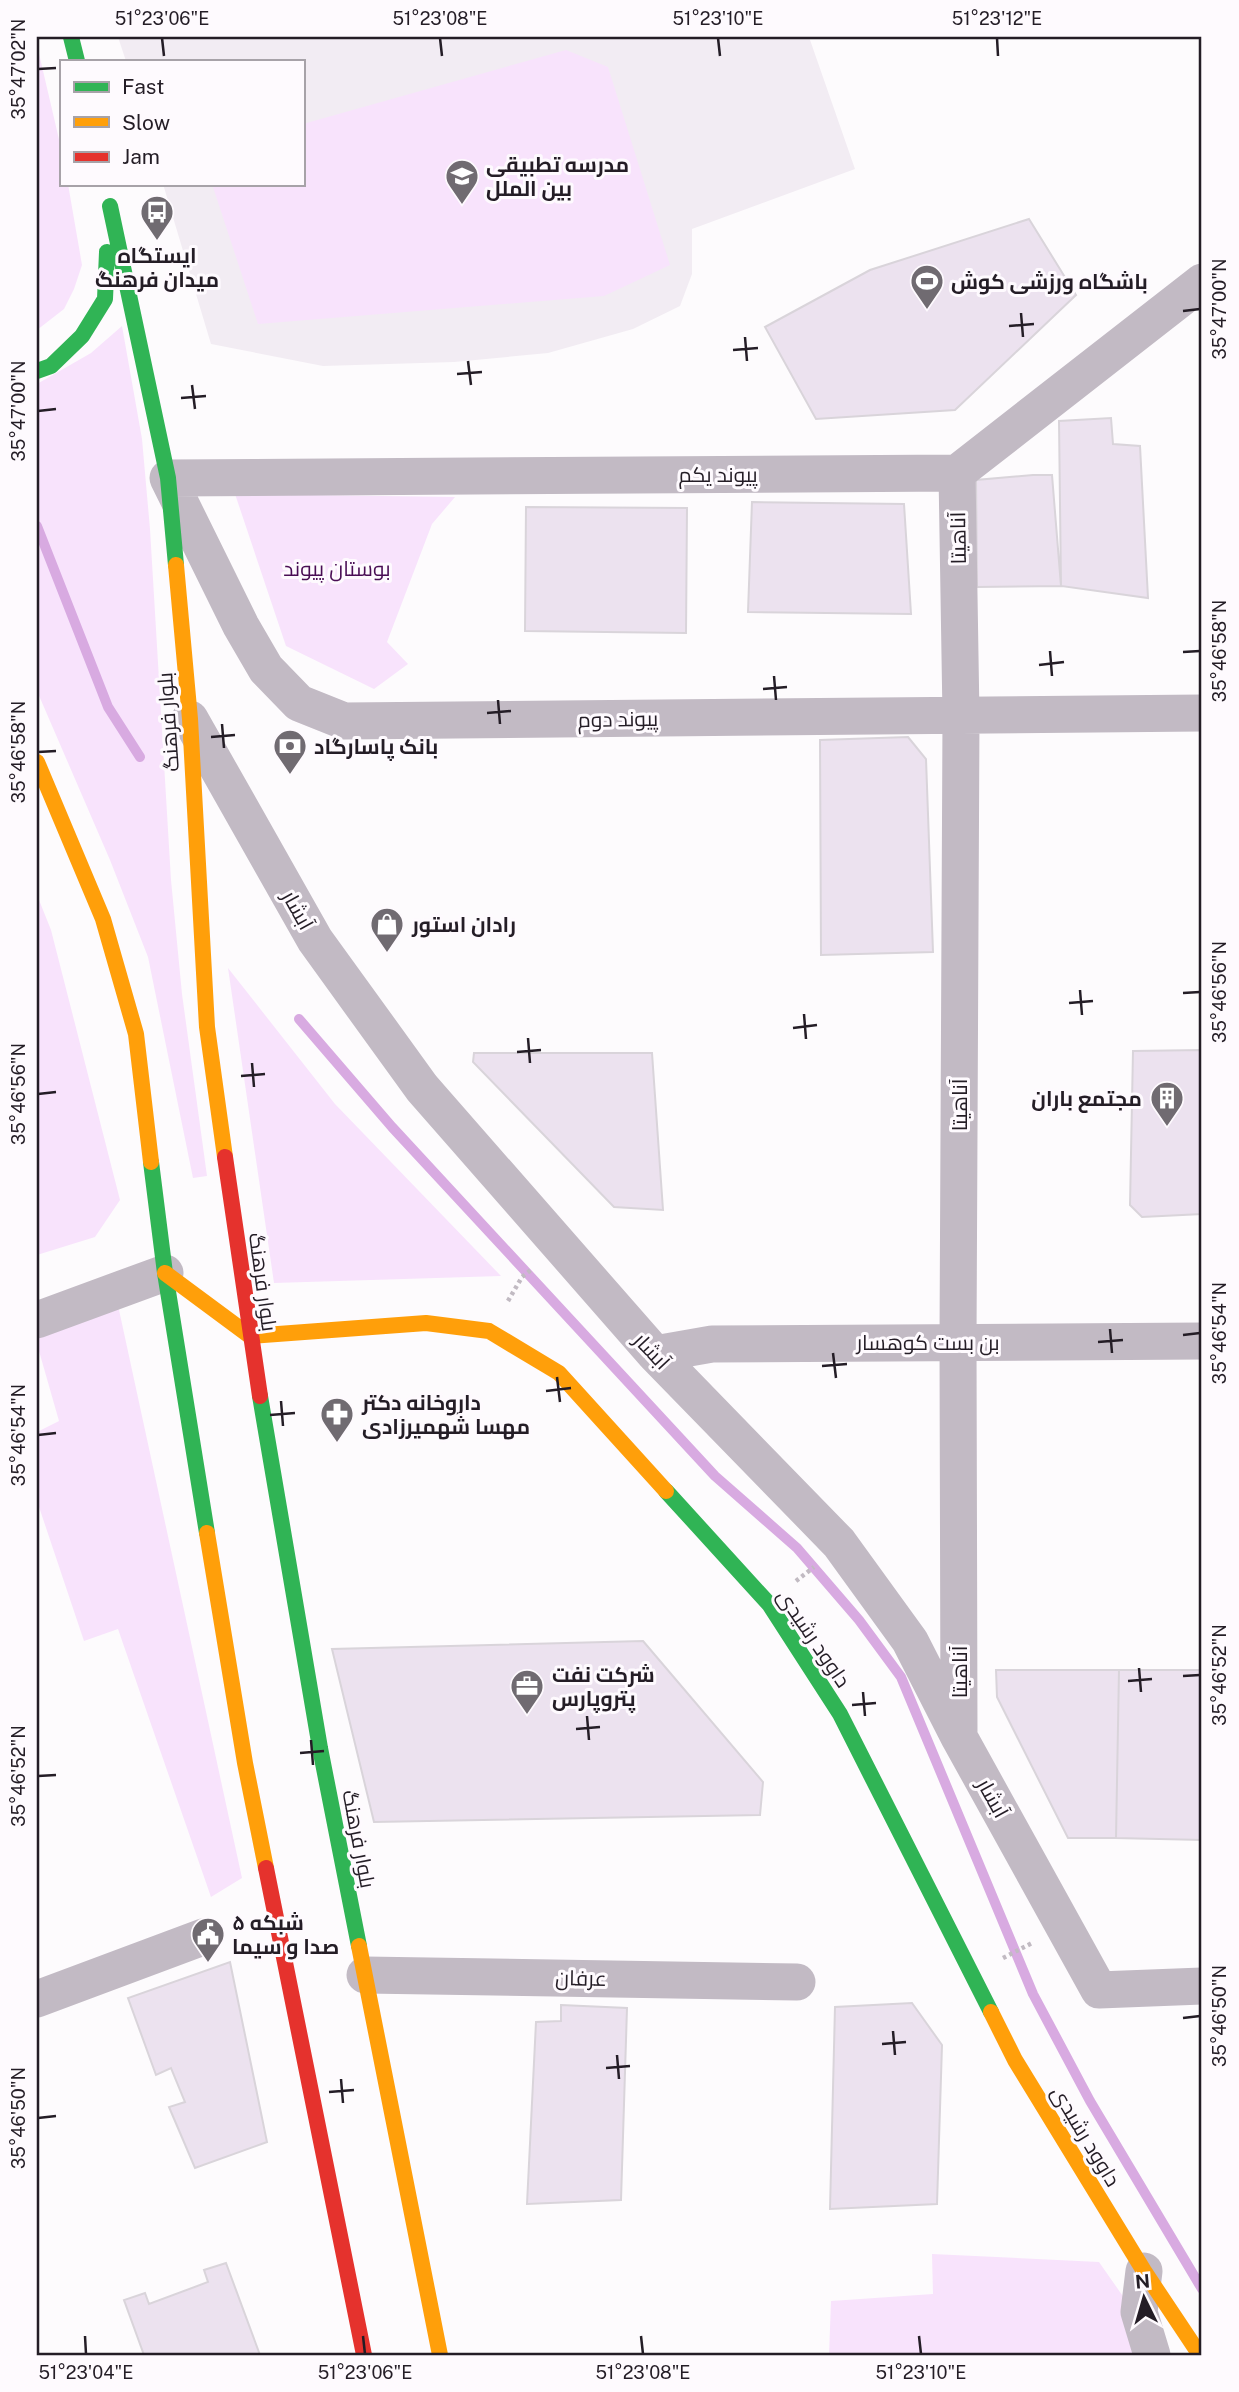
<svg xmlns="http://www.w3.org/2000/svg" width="1239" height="2392" viewBox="0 0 1239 2392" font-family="'Public Sans',Cairo,sans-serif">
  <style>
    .built { fill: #f2ecf3 }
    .green { fill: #f8e3fc }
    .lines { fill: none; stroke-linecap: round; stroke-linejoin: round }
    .stream { stroke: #d8aae1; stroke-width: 10 }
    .building { fill: #ece2ef; stroke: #d9d4da; stroke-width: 2 }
    .path { stroke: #c1bac2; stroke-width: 4.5; stroke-dasharray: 3.5 3.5; stroke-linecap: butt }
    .street { stroke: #c2bac4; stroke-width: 37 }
    .fast { stroke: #30b455; stroke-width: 16 }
    .slow { stroke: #ff9f0a; stroke-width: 16 }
    .jam { stroke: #e5322d; stroke-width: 16 }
    .ticks { fill: none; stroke: #241d26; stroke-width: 2.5 }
    .labels { text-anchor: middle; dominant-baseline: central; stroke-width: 6; stroke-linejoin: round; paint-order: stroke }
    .poi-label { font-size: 21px; font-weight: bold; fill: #241d26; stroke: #fefafe; text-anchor: start }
    .street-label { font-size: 21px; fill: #241d26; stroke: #fefafe }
    .park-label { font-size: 21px; fill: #490d54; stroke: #fefafe }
    .neatline { fill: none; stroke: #241d26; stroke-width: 2.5 }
    .ticks-label { font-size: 18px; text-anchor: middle; fill: #241d26 }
  </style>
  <rect width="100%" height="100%" fill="#fdfbfd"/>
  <path class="built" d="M118,37H809L855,169L692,229V274L680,306L633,329L548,353L454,362L323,366L211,344L163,184H303V61H126Z"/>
  <path class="green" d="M37,45L61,148V184H68L82,265L74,289L64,309L37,330Z
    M566,50L608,67L670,265L604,296L258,324L212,184H303V124Z
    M122,326L142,439L150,529L171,880L182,994L207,1176L193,1178L148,957L110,860L37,691V384L91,353Z
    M235,494L455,497L432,524L387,642L408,664L374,689L286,646Z
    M37,895L51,930L120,1200L95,1237L37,1255Z
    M228,968L335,1104L501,1276L274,1283Z
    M116,1296L242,1878L211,1897L118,1629L84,1641L37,1501V1432L59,1421L37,1344V1331Z
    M932,2254L1099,2262L1164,2355H829L831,2301L933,2294Z"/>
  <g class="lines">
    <path class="stream" d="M37,526L108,707L140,757
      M299,1019L392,1127L715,1476L797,1548L859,1620L901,1677L1033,1994L1090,2101L1202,2289"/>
  </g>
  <path class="building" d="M1029,219L1076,295L955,410L816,419L765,327L870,270Z
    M1111,418L1113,444L1140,446L1148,598L1061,586L1059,421Z
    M1033,475H1052L1061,586L977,587L976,480Z
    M752,502L904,504L911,614L748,612Z
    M526,507L687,508L686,633L525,631Z
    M908,737L926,759L933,952L821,955L820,740Z
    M1202,1050V1214L1142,1217L1130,1205L1133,1051Z
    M474,1053H652L663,1210L614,1207L473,1062Z
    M643,1641L763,1782L760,1815L374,1822L332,1649Z
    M996,1670H1119L1116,1838H1068L997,1697Z
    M1119,1670H1202V1840L1116,1838Z
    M230,1962L267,2142L195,2168L169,2107L185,2102L171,2068L156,2075L128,1998Z
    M912,2003L942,2045L937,2204L830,2209L835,2007Z
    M561,2005L627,2008L621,2200L527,2204L536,2022L561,2021Z
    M226,2263L260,2355H144L124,2300L145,2293L149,2304L208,2282L204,2270Z"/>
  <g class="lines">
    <path class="path" d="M508,1301L522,1277L532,1269
      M796,1581L814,1567
      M1003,1958L1032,1943"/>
    <path class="street" d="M1202,282L957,473L168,478L241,626L266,669L299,703L344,721L1202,713
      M957,473L961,716L958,1341L959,1731
      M190,719L315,940L422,1088L655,1354L839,1543L910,1641L959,1737L1099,1990L1202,1986
      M37,1320L165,1273
      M655,1354L712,1344L1202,1341
      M365,1975L797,1982
      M37,1999L203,1937
      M1144,2271L1139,2312L1152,2355"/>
    <path class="fast" d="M71,37L77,61
      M110,206L168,478L176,565
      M37,371L51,366L82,336L105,299L107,252
      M151,1162L165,1273L207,1533
      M260,1396L320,1748L359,1946
      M666,1491L769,1604L840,1714L991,2012"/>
    <path class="slow" d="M176,565L190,719L207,1027L225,1157
      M37,762L103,919L136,1034L151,1162
      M165,1273L250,1336L426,1323L489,1331L559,1373L666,1491
      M207,1533L245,1763L266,1868
      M359,1946L440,2355
      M991,2012L1015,2060L1144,2271L1200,2355"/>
    <path class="jam" d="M225,1157L260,1396
      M266,1868L364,2355"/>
  </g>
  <path class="ticks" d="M162,38L164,56M440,38L442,56M718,38L720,56M997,38L998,56M38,69L56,68M1183,311L1200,309M1021,313L1023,337M1009,326L1034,324M745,337L747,361M733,350L758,348M468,361L471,385M457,374L482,372M192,385L195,409M181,398L206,396M38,411L56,409M1050,651L1052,676M1183,652L1200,651M1039,665L1064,662M774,676L776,700M763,689L787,687M498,700L500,724M487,713L511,711M222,724L224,748M211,737L235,735M38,752L56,751M1080,990L1082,1015M1183,993L1200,992M1069,1003L1093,1001M804,1014L806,1039M793,1028L817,1025M528,1038L530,1063M517,1052L541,1050M252,1063L254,1087M241,1076L265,1074M38,1094L56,1092M1110,1329L1112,1353M1183,1335L1200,1333M1098,1342L1123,1340M833,1353L836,1378M822,1366L847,1364M557,1377L560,1402M546,1391L571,1388M281,1401L283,1426M270,1415L295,1413M38,1435L56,1433M1139,1668L1141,1692M1183,1676L1200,1675M1128,1681L1152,1679M863,1692L865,1716M852,1705L876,1703M587,1716L589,1740M576,1729L600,1727M311,1740L313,1765M300,1753L324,1751M38,1776L56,1775M1183,2018L1200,2016M893,2031L895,2055M882,2044L906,2042M617,2055L619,2079M606,2068L630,2066M341,2079L343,2103M329,2092L354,2090M38,2118L56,2116M85,2336L86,2354M363,2336L365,2354M641,2336L643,2354M919,2336L921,2354"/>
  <defs>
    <symbol id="school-pin" viewBox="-11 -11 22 30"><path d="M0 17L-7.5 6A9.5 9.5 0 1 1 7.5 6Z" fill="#706b71" stroke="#fefafe"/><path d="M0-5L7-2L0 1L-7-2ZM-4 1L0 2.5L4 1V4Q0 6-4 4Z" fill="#fff"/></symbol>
    <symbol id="bus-pin" viewBox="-11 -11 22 30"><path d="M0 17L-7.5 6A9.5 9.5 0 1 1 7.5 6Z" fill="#706b71" stroke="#fefafe"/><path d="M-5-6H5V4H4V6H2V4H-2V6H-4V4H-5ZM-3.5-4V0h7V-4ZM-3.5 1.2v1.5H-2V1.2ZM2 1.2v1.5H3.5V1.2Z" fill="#fff"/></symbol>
    <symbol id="stadium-pin" viewBox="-11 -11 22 30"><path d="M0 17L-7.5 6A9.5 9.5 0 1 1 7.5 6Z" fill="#706b71" stroke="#fefafe"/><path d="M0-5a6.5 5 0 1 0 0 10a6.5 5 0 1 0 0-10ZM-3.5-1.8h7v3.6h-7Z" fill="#fff"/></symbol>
    <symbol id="bank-pin" viewBox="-11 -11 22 30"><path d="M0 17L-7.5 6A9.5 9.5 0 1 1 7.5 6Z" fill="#706b71" stroke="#fefafe"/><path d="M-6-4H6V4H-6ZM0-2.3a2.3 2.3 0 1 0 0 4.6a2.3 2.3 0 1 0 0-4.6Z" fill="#fff"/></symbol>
    <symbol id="shop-pin" viewBox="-11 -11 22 30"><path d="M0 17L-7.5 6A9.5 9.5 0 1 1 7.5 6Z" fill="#706b71" stroke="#fefafe"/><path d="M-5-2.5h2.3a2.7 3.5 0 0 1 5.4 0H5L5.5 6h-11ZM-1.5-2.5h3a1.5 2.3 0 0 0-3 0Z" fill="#fff"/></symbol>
    <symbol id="building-pin" viewBox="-11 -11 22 30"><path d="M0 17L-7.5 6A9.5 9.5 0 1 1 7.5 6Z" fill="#706b71" stroke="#fefafe"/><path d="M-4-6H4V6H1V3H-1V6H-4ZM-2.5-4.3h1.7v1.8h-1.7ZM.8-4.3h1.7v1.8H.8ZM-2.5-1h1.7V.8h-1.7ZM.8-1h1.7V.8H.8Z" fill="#fff"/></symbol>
    <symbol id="pharmacy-pin" viewBox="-11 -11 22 30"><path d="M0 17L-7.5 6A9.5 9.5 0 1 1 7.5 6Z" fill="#706b71" stroke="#fefafe"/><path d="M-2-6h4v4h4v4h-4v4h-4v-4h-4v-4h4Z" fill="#fff"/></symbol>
    <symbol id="office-pin" viewBox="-11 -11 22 30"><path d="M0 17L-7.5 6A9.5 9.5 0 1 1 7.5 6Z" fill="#706b71" stroke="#fefafe"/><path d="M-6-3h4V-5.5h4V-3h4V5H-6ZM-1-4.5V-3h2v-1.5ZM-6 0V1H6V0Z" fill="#fff"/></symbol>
    <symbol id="civic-pin" viewBox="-11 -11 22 30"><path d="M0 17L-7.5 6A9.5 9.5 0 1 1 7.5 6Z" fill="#706b71" stroke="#fefafe"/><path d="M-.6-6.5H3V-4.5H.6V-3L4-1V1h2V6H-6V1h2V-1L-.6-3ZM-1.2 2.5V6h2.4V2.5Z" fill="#fff"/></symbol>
  </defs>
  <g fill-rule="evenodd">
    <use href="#school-pin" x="443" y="157" width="38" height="52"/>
    <use href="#bus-pin" x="138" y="193" width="38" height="52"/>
    <use href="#stadium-pin" x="908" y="262" width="38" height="52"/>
    <use href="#bank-pin" x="271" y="727" width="38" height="52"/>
    <use href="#shop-pin" x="368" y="905" width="38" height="52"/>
    <use href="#building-pin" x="1148" y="1079" width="38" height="52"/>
    <use href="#pharmacy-pin" x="318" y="1395" width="38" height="52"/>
    <use href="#office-pin" x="508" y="1667" width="38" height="52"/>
    <use href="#civic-pin" x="189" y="1915" width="38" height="52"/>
  </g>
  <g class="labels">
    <g class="poi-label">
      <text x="486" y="164">مدرسه تطبیقی<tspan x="486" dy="24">بین الملل</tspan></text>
      <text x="157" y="255" text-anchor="middle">ایستگاه<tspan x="157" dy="24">میدان فرهنگ</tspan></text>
      <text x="951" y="281">باشگاه ورزشی کوش</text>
      <text x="314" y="746">بانک پاسارگاد</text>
      <text x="412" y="924">رادان استور</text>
      <text x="1142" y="1098" text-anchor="end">مجتمع باران</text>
      <text x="362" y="1402">داروخانه دکتر<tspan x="362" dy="24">مهسا شهمیرزادی</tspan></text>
      <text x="552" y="1674">شرکت نفت<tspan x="552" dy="24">پتروپارس</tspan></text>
      <text x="232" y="1922">شبکه ۵<tspan x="232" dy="24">صدا و سیما</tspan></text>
    </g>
    <g class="street-label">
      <text x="718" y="474">پیوند یکم</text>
      <text transform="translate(958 538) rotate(-91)">آناهیتا</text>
      <text transform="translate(618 719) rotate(-1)">پیوند دوم</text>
      <text transform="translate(168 722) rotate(-94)">بلوار فرهنگ</text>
      <text transform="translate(298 910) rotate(61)">آبشار</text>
      <text transform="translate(959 1105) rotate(-90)">آناهیتا</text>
      <text transform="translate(263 1282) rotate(82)">بلوار فرهنگ</text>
      <text x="928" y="1342">بن بست کوهسار</text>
      <text transform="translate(652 1351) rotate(47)">آبشار</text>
      <text transform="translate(814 1638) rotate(56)">داوود رشیدی</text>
      <text transform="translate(959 1672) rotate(-90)">آناهیتا</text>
      <text transform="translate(993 1798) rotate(61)">آبشار</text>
      <text transform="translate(359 1839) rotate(79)">بلوار فرهنگ</text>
      <text transform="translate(581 1978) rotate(1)">عرفان</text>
      <text transform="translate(1086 2136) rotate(59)">داوود رشیدی</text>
    </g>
    <g class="park-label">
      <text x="337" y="568">بوستان پیوند</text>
    </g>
  </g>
  <rect width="1239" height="2392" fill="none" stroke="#fefafe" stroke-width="77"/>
  <rect x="60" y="60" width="245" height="126" fill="#fefafe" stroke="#a7a2a8" stroke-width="2"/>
  <rect x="74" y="82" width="35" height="10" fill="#30b455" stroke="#a7a2a8" stroke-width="2"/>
  <text x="122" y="94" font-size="21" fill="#241d26">Fast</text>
  <rect x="74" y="117" width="35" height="10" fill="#ff9f0a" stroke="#a7a2a8" stroke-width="2"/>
  <text x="122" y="130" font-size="21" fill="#241d26">Slow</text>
  <rect x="74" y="152" width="35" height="10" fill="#e5322d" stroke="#a7a2a8" stroke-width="2"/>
  <text x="122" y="164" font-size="21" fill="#241d26">Jam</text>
  <g transform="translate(1144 2298) rotate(355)" stroke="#fefafe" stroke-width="5" paint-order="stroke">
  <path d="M0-5L12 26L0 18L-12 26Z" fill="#241d26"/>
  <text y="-10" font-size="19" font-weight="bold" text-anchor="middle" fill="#241d26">N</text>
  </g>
  <rect x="38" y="38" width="1162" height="2316" class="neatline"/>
  <g class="ticks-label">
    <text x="162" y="25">51°23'06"E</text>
    <text x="440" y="25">51°23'08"E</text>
    <text x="718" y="25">51°23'10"E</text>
    <text x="997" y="25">51°23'12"E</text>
    <text transform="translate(19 69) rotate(-90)" y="6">35°47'02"N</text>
    <text transform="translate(1220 309) rotate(-90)" y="6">35°47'00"N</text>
    <text transform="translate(19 411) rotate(-90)" y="6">35°47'00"N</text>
    <text transform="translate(1220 651) rotate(-90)" y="6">35°46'58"N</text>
    <text transform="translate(19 752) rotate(-90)" y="6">35°46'58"N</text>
    <text transform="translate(1220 992) rotate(-90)" y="6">35°46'56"N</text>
    <text transform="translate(19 1094) rotate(-90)" y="6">35°46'56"N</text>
    <text transform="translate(1220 1333) rotate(-90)" y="6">35°46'54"N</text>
    <text transform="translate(19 1435) rotate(-90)" y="6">35°46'54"N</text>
    <text transform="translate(1220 1675) rotate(-90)" y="6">35°46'52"N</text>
    <text transform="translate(19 1776) rotate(-90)" y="6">35°46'52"N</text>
    <text transform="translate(1220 2016) rotate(-90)" y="6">35°46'50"N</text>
    <text transform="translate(19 2118) rotate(-90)" y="6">35°46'50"N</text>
    <text x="86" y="2379">51°23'04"E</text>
    <text x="365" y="2379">51°23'06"E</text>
    <text x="643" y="2379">51°23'08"E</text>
    <text x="921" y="2379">51°23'10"E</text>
  </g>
</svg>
